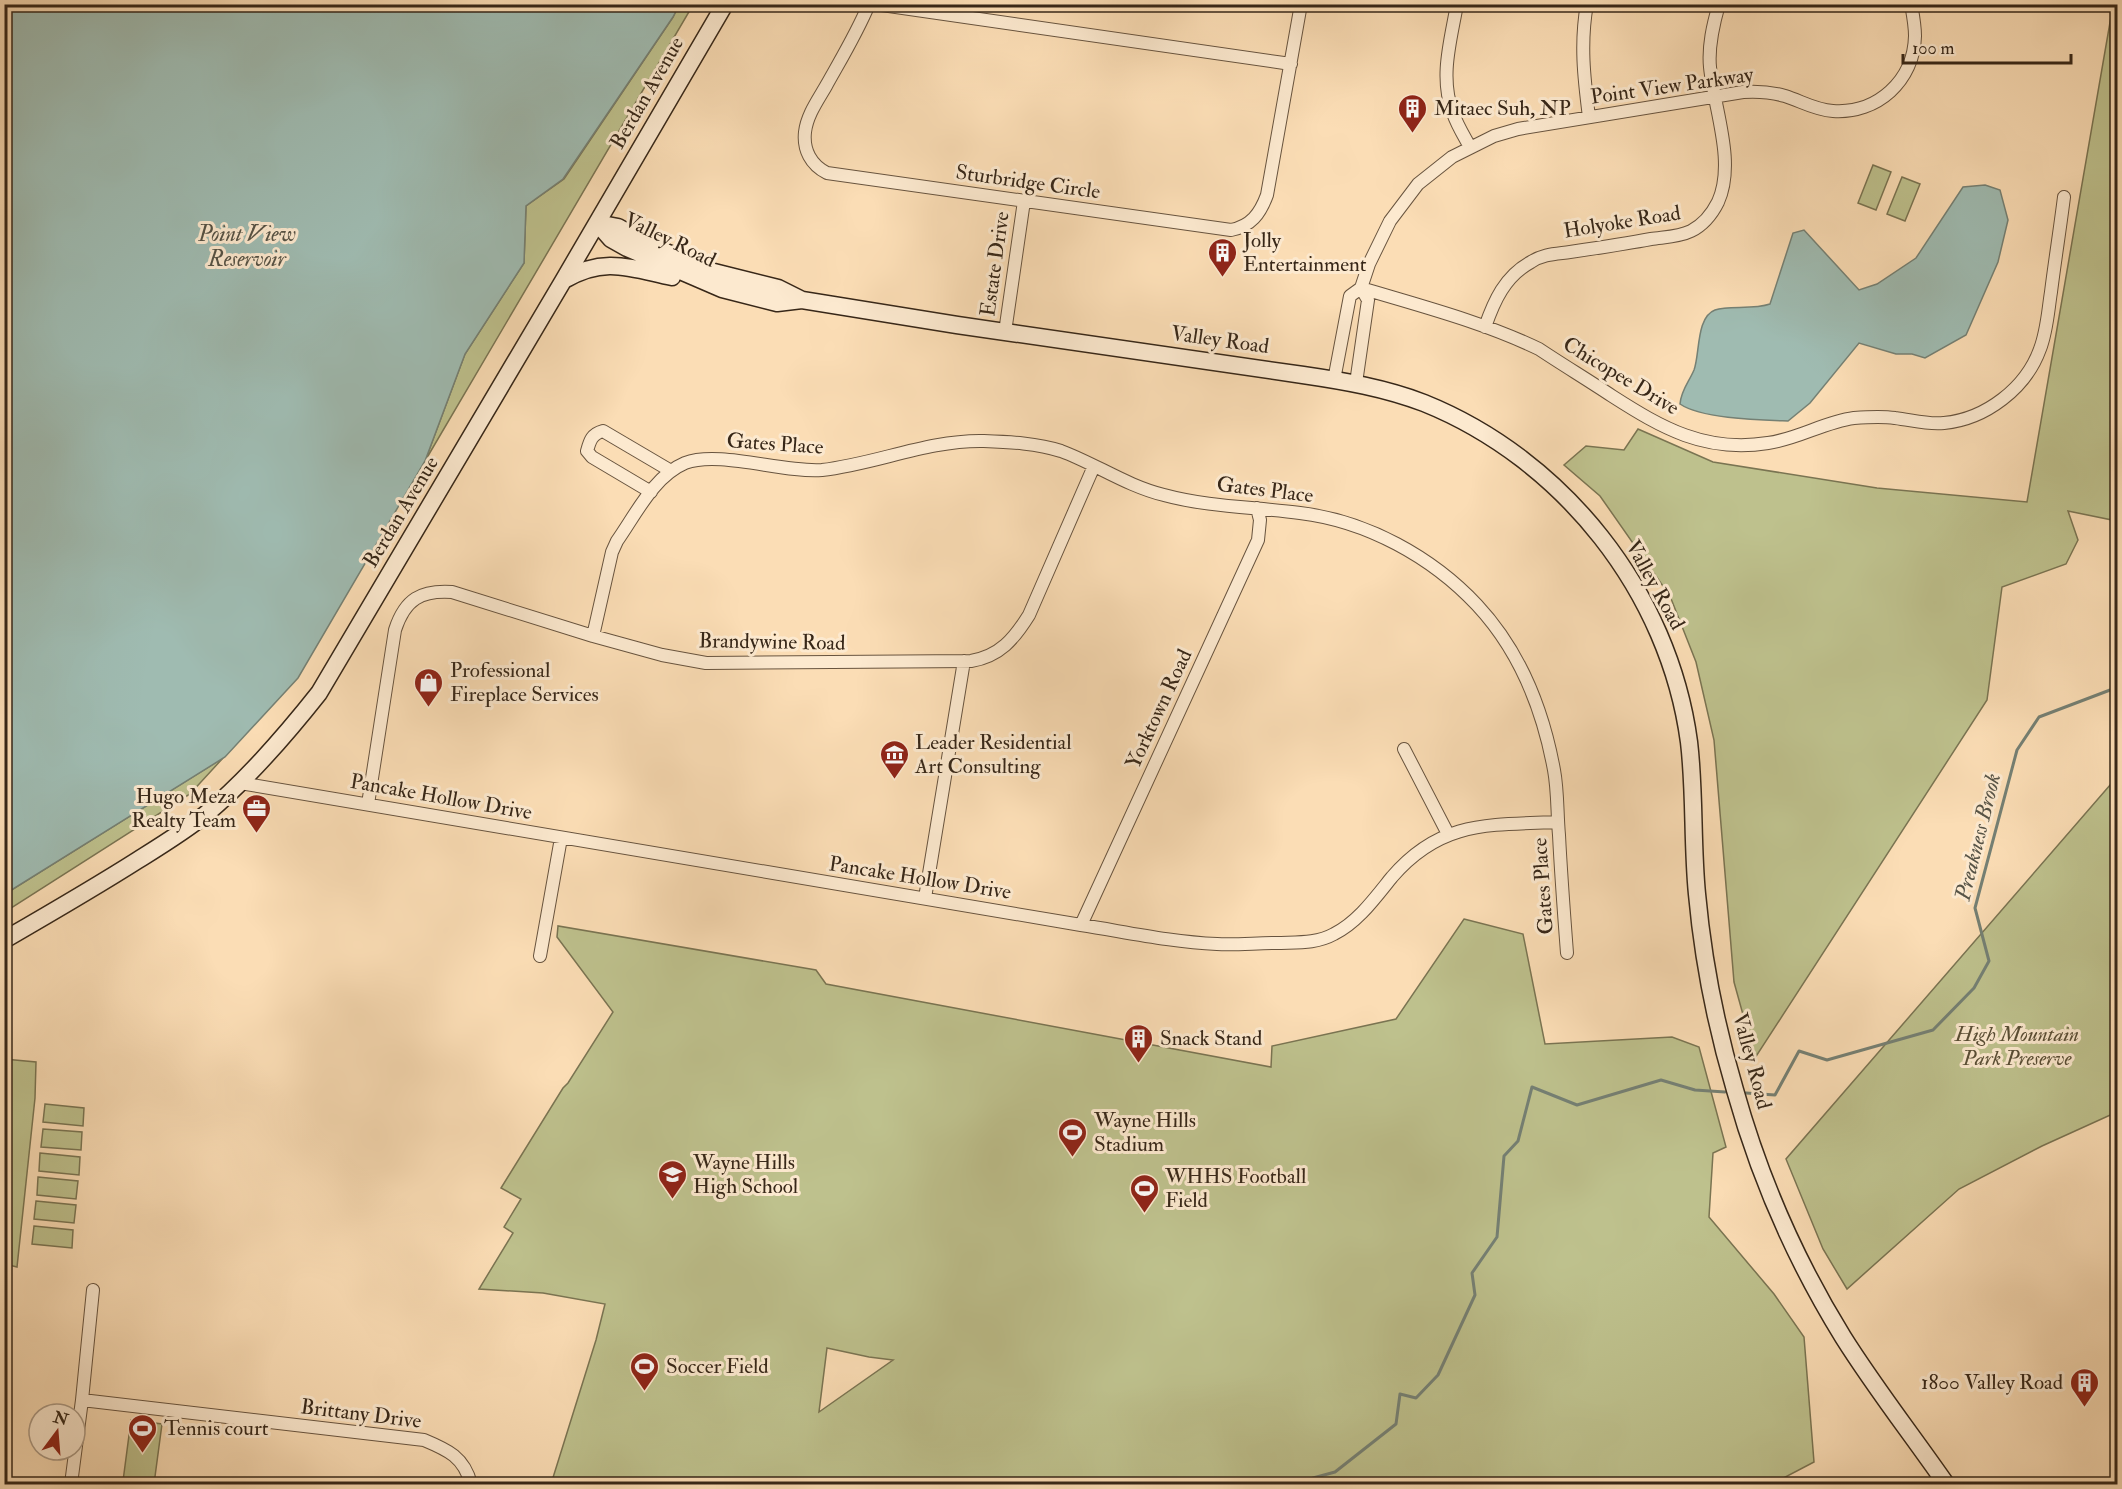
<svg xmlns="http://www.w3.org/2000/svg" width="2122" height="1489" viewBox="0 0 2122 1489" font-family="'IM FELL Double Pica',serif">
  <style>
    .green { fill: #bec18d; stroke: #7a7452; stroke-width: 1.5; fill-rule: evenodd }
    .water { fill: #9fbbb1; stroke: #758074; stroke-width: 1.5 }
    .lines { fill: none; stroke-linecap: round; stroke-linejoin: round }
    .stream { stroke: #758074; stroke-width: 3 }
    .minor-casing { stroke: #68543f; stroke-width: 14 }
    .secondary-casing { stroke: #372718; stroke-width: 19 }
    .minor { stroke: #fce9cf; stroke-width: 12 }
    .secondary { stroke: #fce9cf; stroke-width: 16 }
    .labels { text-anchor: middle; dominant-baseline: central; stroke-width: 6; stroke-linejoin: round; paint-order: stroke }
    .street-label { font-size: 21px; fill: #372718; stroke: #fce9cf }
    .poi-label { font-size: 21px; fill: #372718; stroke: #fce9cf; text-anchor: start }
    .park-label { font-size: 21px; font-style: italic; fill: #594e35; stroke: #fce9cf }
    .water-label { font-size: 22px; font-style: italic; fill: #565346; stroke: #fce9cf }
  </style>
  <rect width="100%" height="100%" fill="#fbddb5"/>
  <filter id="stains"><feTurbulence type="fractalNoise" baseFrequency=".00333" numOctaves="4"/><feColorMatrix values="0 0 0 0 .2 0 0 0 0 .09 0 0 0 0 .02 0 0 0 .5 -.17"/></filter>
  <radialGradient id="worn" r=".72"><stop offset=".6" stop-color="#630" stop-opacity="0"/><stop offset="1" stop-color="#630" stop-opacity=".3"/></radialGradient>
  <path class="green" d="M679,5H693L425,461L465,354L524,263L526,206L564,179L673,17Z
    M2113,5H2118L2117,521L2068,511L2078,540L2066,564L2002,587L1987,700L1755,1058L1734,982L1714,740L1696,662L1670,596L1600,496L1564,465L1586,446L1624,450L1638,429L1713,462L1877,488L2027,502Z
    M1873,165L1891,172L1876,210L1858,203Z
    M1902,177L1920,184L1905,221L1887,214Z
    M223,758L190,794L5,912V894Z
    M2117,777V1112L2042,1146L1959,1189L1847,1289L1823,1249L1786,1159Z
    M1464,919L1523,934L1545,1044L1672,1037L1699,1047L1726,1147L1713,1153L1709,1217L1774,1294L1804,1337L1814,1462L1772,1484H551L596,1340L605,1304L543,1293L479,1289L513,1233L504,1227L521,1199L501,1188L563,1088L568,1083L613,1012L557,937L558,926L816,970L826,984L1271,1067L1272,1046L1396,1019ZM827,1348L869,1357L893,1360L819,1412Z
    M4,1059L36,1062L35,1098L17,1267L5,1264Z
    M45,1104L84,1108L83,1126L43,1122Z
    M43,1129L82,1132L81,1150L41,1147Z
    M40,1153L80,1157L79,1175L39,1171Z
    M38,1177L78,1181L76,1199L37,1195Z
    M36,1201L76,1205L74,1223L34,1219Z
    M34,1226L73,1230L72,1248L32,1244Z
    M131,1420L162,1424L154,1484L123,1481Z"/>
  <path class="water" d="M5,4L679,5L673,17L563,179L526,206L524,263L465,354L425,461L298,678L225,757L5,894Z
    M1985,185L2000,190L2008,220L1998,262L1966,335L1925,358L1912,354H1896L1859,343L1810,403L1788,421C1760,420 1702,419 1680,404C1681,390 1689,382 1694,370C1700,354 1696,317 1715,310C1728,305 1753,310 1770,304L1793,233L1804,230L1859,290L1877,284L1916,258L1963,187Z"/>
  <g class="lines">
    <path class="stream" d="M1746,1093L1775,1095L1799,1051L1827,1060L1933,1030L1974,988L1989,961L1975,908L2017,750L2039,717L2118,687
      M1308,1484L1313,1478L1335,1472L1396,1424L1400,1394L1416,1398L1438,1375L1475,1295L1472,1273L1497,1237L1504,1156L1518,1141L1532,1087L1577,1105L1661,1080L1695,1090L1725,1092"/>
    <defs>
      <path id="minor" d="M869,4C857,33 841,59 826,86C818,100 807,115 805,132C803,150 811,165 827,173L1231,230C1251,226 1260,214 1267,195L1301,4
        M875,4L1291,64
        M1457,4C1451,40 1439,77 1453,113C1457,125 1464,136 1470,147
        M1587,4C1580,43 1584,78 1589,117
        M1361,288C1421,306 1483,322 1539,349C1563,365 1588,380 1612,396C1662,428 1705,453 1768,443C1798,439 1824,422 1854,418C1867,417 1882,416 1895,418C1912,420 1928,425 1944,423C1986,419 2026,388 2040,349C2047,331 2048,311 2051,292C2055,260 2060,229 2064,197
        M1485,327C1494,301 1505,276 1531,262C1543,254 1556,254 1570,252C1597,248 1624,244 1651,239C1664,237 1679,237 1691,231C1703,225 1712,214 1718,202C1736,162 1714,109 1710,67C1708,46 1713,25 1719,4
        M1005,332L1024,201
        M1334,380L1350,296L1361,288L1369,264L1390,221L1418,184L1452,157L1494,136L1518,129L1743,92C1757,91 1771,92 1785,96C1801,101 1815,110 1833,111C1877,114 1914,81 1915,36C1915,25 1913,15 1911,4
        M1356,383L1368,300L1361,288
        M651,492L592,457L587,451C590,440 592,434 603,431L671,471
        M593,636L612,552L617,541C636,514 654,476 685,463C719,450 783,473 822,470C876,464 928,440 983,441C1009,442 1037,443 1061,451C1096,464 1127,486 1164,495C1208,507 1255,507 1300,513C1367,521 1432,557 1477,605C1519,650 1543,710 1554,770C1558,791 1557,814 1559,835C1561,875 1564,914 1567,953
        M1404,749L1448,834
        M240,783L1081,925C1126,932 1171,942 1217,944C1236,945 1256,943 1276,943C1296,942 1316,944 1334,934C1358,922 1375,898 1392,877C1441,820 1489,825 1558,822
        M368,804L395,630C405,599 421,590 452,592L593,636L662,655L706,663L971,661C1000,656 1014,639 1029,615L1094,466
        M925,898L964,661
        M1081,925L1258,540L1260,520L1257,508
        M540,956L561,838
        M82,1400L424,1440C448,1450 464,1457 471,1484
        M71,1484L82,1400L93,1290"/>
      <path id="secondary" d="M597,223L611,239L627,248L722,289L777,303L802,300L957,325L1303,375C1344,381 1385,388 1424,403C1563,459 1669,592 1689,742C1695,792 1692,843 1697,894C1703,960 1716,1026 1735,1090C1759,1176 1796,1261 1843,1337C1875,1388 1912,1435 1946,1484
        M597,223L618,227L652,246L710,271L778,288L802,300
        M564,280C604,256 630,268 672,277
        M4,940C49,914 94,888 138,860C162,845 185,831 206,814C249,778 285,736 319,693L563,281L725,4"/>
    </defs>
    <use href="#minor" class="minor-casing"/>
    <use href="#secondary" class="secondary-casing"/>
    <use href="#minor" class="minor"/>
    <use href="#secondary" class="secondary"/>
  </g>
  <defs>
    <symbol id="building-pin" viewBox="-11 -11 22 30"><path d="M0 17L-7.5 6A9.5 9.5 0 1 1 7.5 6Z" fill="#8f2418" stroke="#fce9cf"/><path d="M-4-6H4V6H1V3H-1V6H-4ZM-2.5-4.3h1.7v1.8h-1.7ZM.8-4.3h1.7v1.8H.8ZM-2.5-1h1.7V.8h-1.7ZM.8-1h1.7V.8H.8Z" fill="#fff"/></symbol>
    <symbol id="shop-pin" viewBox="-11 -11 22 30"><path d="M0 17L-7.5 6A9.5 9.5 0 1 1 7.5 6Z" fill="#8f2418" stroke="#fce9cf"/><path d="M-5-2.5h2.3a2.7 3.5 0 0 1 5.4 0H5L5.5 6h-11ZM-1.5-2.5h3a1.5 2.3 0 0 0-3 0Z" fill="#fff"/></symbol>
    <symbol id="museum-pin" viewBox="-11 -11 22 30"><path d="M0 17L-7.5 6A9.5 9.5 0 1 1 7.5 6Z" fill="#8f2418" stroke="#fce9cf"/><path d="M0-6L6-3V-2H-6V-3ZM-5-1h2V3h-2ZM-1-1h2V3h-2ZM3-1h2V3H3ZM-6 4H6V6H-6Z" fill="#fff"/></symbol>
    <symbol id="office-pin" viewBox="-11 -11 22 30"><path d="M0 17L-7.5 6A9.5 9.5 0 1 1 7.5 6Z" fill="#8f2418" stroke="#fce9cf"/><path d="M-6-3h4V-5.5h4V-3h4V5H-6ZM-1-4.5V-3h2v-1.5ZM-6 0V1H6V0Z" fill="#fff"/></symbol>
    <symbol id="stadium-pin" viewBox="-11 -11 22 30"><path d="M0 17L-7.5 6A9.5 9.5 0 1 1 7.5 6Z" fill="#8f2418" stroke="#fce9cf"/><path d="M0-5a6.5 5 0 1 0 0 10a6.5 5 0 1 0 0-10ZM-3.5-1.8h7v3.6h-7Z" fill="#fff"/></symbol>
    <symbol id="school-pin" viewBox="-11 -11 22 30"><path d="M0 17L-7.5 6A9.5 9.5 0 1 1 7.5 6Z" fill="#8f2418" stroke="#fce9cf"/><path d="M0-5L7-2L0 1L-7-2ZM-4 1L0 2.5L4 1V4Q0 6-4 4Z" fill="#fff"/></symbol>
  </defs>
  <g fill-rule="evenodd">
    <use href="#building-pin" x="1396" y="92" width="33" height="45"/>
    <use href="#building-pin" x="1206" y="236" width="33" height="45"/>
    <use href="#shop-pin" x="412" y="666" width="33" height="45"/>
    <use href="#museum-pin" x="878" y="738" width="33" height="45"/>
    <use href="#office-pin" x="240" y="792" width="33" height="45"/>
    <use href="#building-pin" x="1122" y="1022" width="33" height="45"/>
    <use href="#stadium-pin" x="1056" y="1116" width="33" height="45"/>
    <use href="#school-pin" x="656" y="1158" width="33" height="45"/>
    <use href="#stadium-pin" x="1128" y="1172" width="33" height="45"/>
    <use href="#stadium-pin" x="628" y="1350" width="33" height="45"/>
    <use href="#building-pin" x="2068" y="1366" width="33" height="45"/>
    <use href="#stadium-pin" x="126" y="1412" width="33" height="45"/>
  </g>
  <g class="labels">
    <g class="street-label">
      <text transform="translate(1672 86) rotate(-8)">Point View Parkway</text>
      <text transform="translate(647 93) rotate(-60)">Berdan Avenue</text>
      <text transform="translate(1028 182) rotate(8)">Sturbridge Circle</text>
      <text transform="translate(1622 222) rotate(-9)">Holyoke Road</text>
      <text transform="translate(670 240) rotate(26)">Valley Road</text>
      <text transform="translate(995 264) rotate(-82)">Estate Drive</text>
      <text transform="translate(1220 340) rotate(8)">Valley Road</text>
      <text transform="translate(1621 376) rotate(31)">Chicopee Drive</text>
      <text transform="translate(775 444) rotate(4)">Gates Place</text>
      <text transform="translate(1265 490) rotate(7)">Gates Place</text>
      <text transform="translate(401 512) rotate(-59)">Berdan Avenue</text>
      <text transform="translate(1655 585) rotate(61)">Valley Road</text>
      <text transform="translate(772 642) rotate(1)">Brandywine Road</text>
      <text transform="translate(1159 709) rotate(-65)">Yorktown Road</text>
      <text transform="translate(441 797) rotate(10)">Pancake Hollow Drive</text>
      <text transform="translate(920 878) rotate(9)">Pancake Hollow Drive</text>
      <text transform="translate(1543 886) rotate(-94)">Gates Place</text>
      <text transform="translate(1752 1061) rotate(75)">Valley Road</text>
      <text transform="translate(361 1414) rotate(7)">Brittany Drive</text>
    </g>
    <g class="poi-label">
      <text x="1434" y="108">Mitaec Suh, NP</text>
      <text x="1243" y="240">Jolly<tspan x="1243" dy="24">Entertainment</tspan></text>
      <text x="450" y="670">Professional<tspan x="450" dy="24">Fireplace Services</tspan></text>
      <text x="915" y="742">Leader Residential<tspan x="915" dy="24">Art Consulting</tspan></text>
      <text x="236" y="796" text-anchor="end">Hugo Meza<tspan x="236" dy="24">Realty Team</tspan></text>
      <text x="1160" y="1038">Snack Stand</text>
      <text x="1094" y="1120">Wayne Hills<tspan x="1094" dy="24">Stadium</tspan></text>
      <text x="693" y="1162">Wayne Hills<tspan x="693" dy="24">High School</tspan></text>
      <text x="1165" y="1176">WHHS Football<tspan x="1165" dy="24">Field</tspan></text>
      <text x="666" y="1366">Soccer Field</text>
      <text x="2063" y="1382" text-anchor="end">1800 Valley Road</text>
      <text x="164" y="1428">Tennis court</text>
    </g>
    <g class="park-label">
      <text x="2017" y="1034">High Mountain<tspan x="2017" dy="24">Park Preserve</tspan></text>
    </g>
    <g class="water-label">
      <text x="247" y="234">Point View<tspan x="247" dy="25">Reservoir</tspan></text>
      <text transform="translate(1978 837) rotate(-76)">Preakness Brook</text>
    </g>
  </g>
  <rect width="2122" height="1489" fill="none" stroke="#fbddb5" stroke-width="24"/>
  <rect x="6" y="6" width="2110" height="1477" fill="none" stroke="#372718" stroke-width="3"/>
  <rect x="12" y="12" width="2098" height="1465" fill="none" stroke="#372718" stroke-width="1.5"/>
  <g transform="translate(57 1432) rotate(16)"><circle r="28" fill="#fce9cf" stroke="#ad9b86" stroke-width="1.5"/>
  <path d="M0-4.5L10 22L0 15L-10 22Z" fill="#8f2418"/>
  <text y="-9" font-size="16" font-weight="bold" text-anchor="middle" fill="#372718">N</text>
  </g>
  <path d="M1903 54v9h168v-9" fill="none" stroke="#372718" stroke-width="3"/>
  <text x="1912" y="54" font-size="18" fill="#372718" stroke="#fce9cf" stroke-width="4.5" paint-order="stroke">100 m</text>
  <rect width="100%" height="100%" filter="url(#stains)"/>
  <rect width="100%" height="100%" fill="url(#worn)"/>
</svg>
